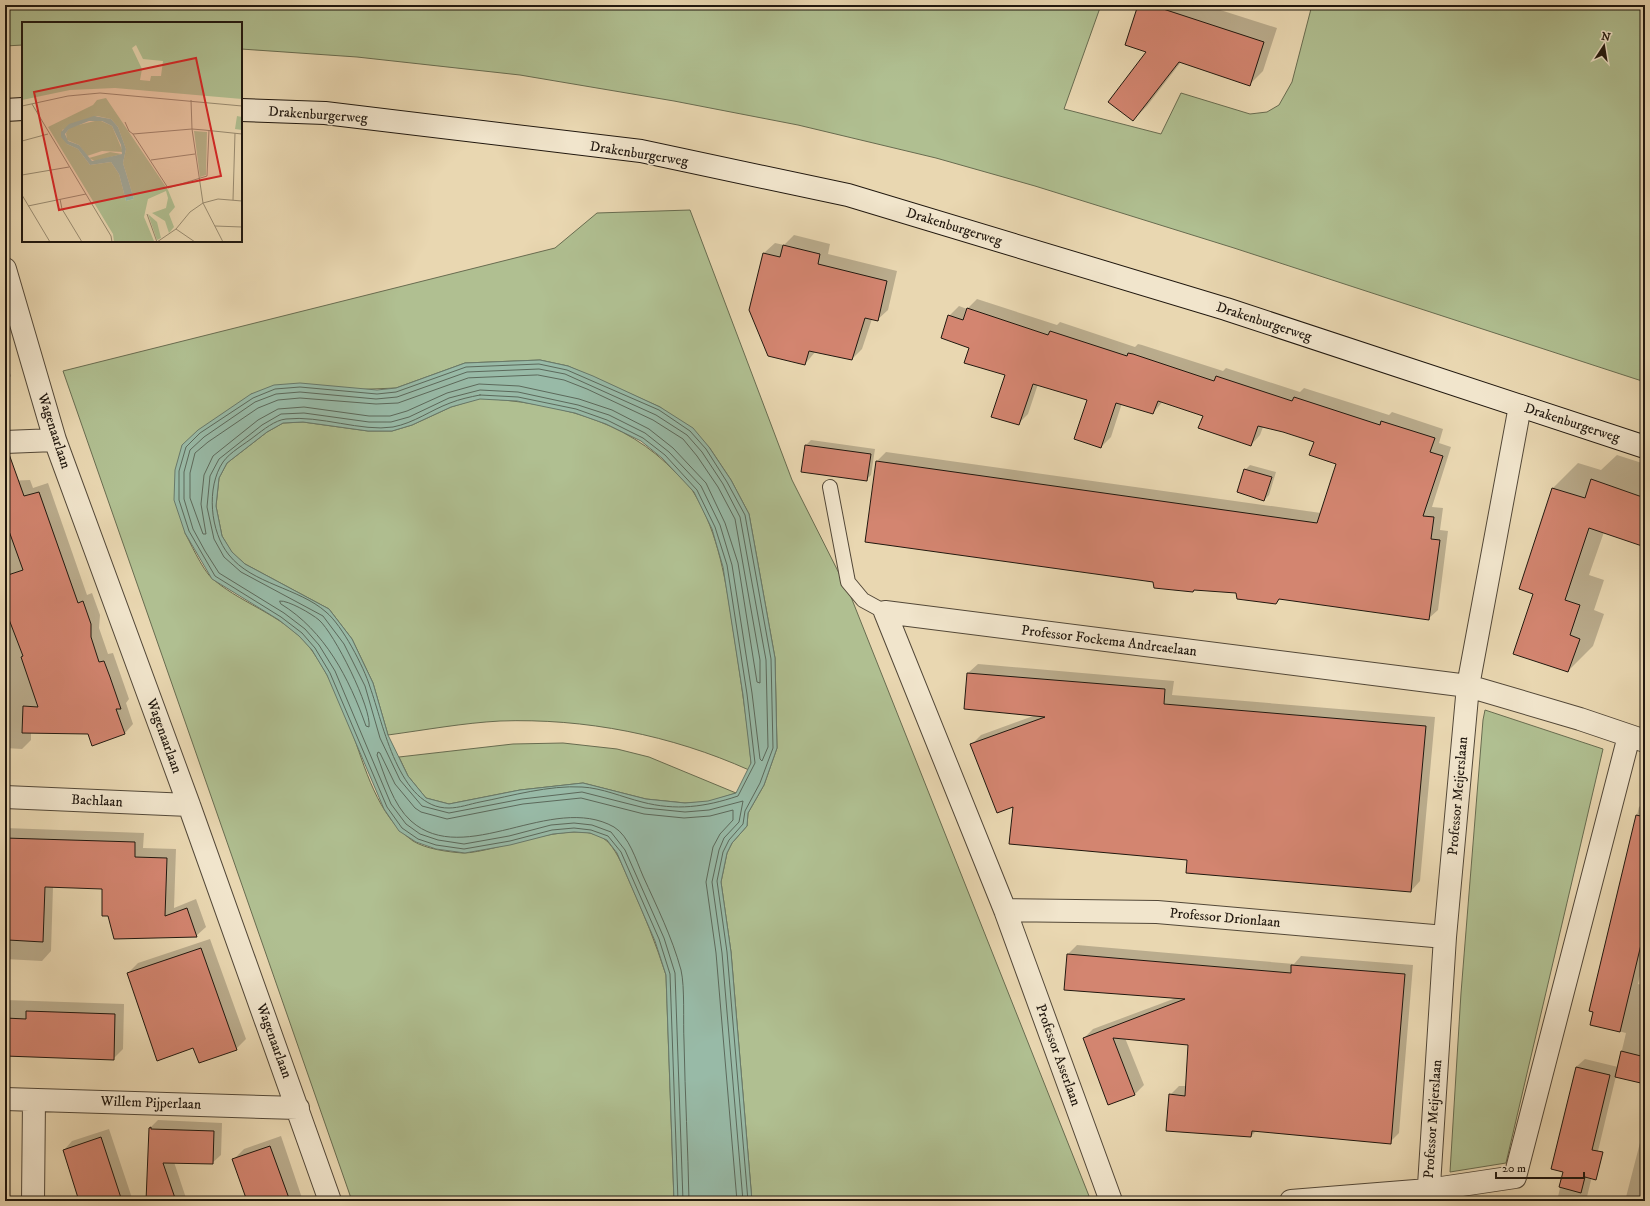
<svg xmlns="http://www.w3.org/2000/svg" width="1650" height="1206" viewBox="0 0 1650 1206" font-family="'IM FELL DW Pica',serif">
  <style>
    .green { fill: #b0bf91; stroke: #686c50 }
    .water { fill: #98baa7; stroke: #68796a; fill-rule: evenodd }
    .shadow { fill: #0003 }
    .lines { fill: none; stroke-linecap: round; stroke-linejoin: round }
    .shore { stroke: #5c695b; stroke-width: 1 }
    .building { fill: #d38570; stroke: #21180f }
    .lane-casing { stroke: #534838; stroke-width: 16 }
    .street-casing { stroke: #534838; stroke-width: 24 }
    .secondary-casing { stroke: #21180f; stroke-width: 24 }
    .lane { stroke: #f1e5cc; stroke-width: 14 }
    .street { stroke: #f1e5cc; stroke-width: 22 }
    .secondary { stroke: #f1e5cc; stroke-width: 22 }
    .labels { text-anchor: middle; dominant-baseline: central; stroke-width: 3.5; stroke-linejoin: round; paint-order: stroke }
    .street-label { font-size: 14px; fill: #21180f; stroke: #f1e5cc }
    .inset-road { fill: none; stroke: #998b70; stroke-width: 1 }
    .view { fill: #d62828; fill-opacity: 0.15; stroke: #d62828; stroke-width: 2 }
    .inset-edge { fill: none; stroke: #21180f; stroke-width: 2 }
  </style>
  <rect width="100%" height="100%" fill="#e9d7b1"/>
  <filter id="stains"><feTurbulence type="fractalNoise" baseFrequency=".005" numOctaves="4"/><feColorMatrix values="0 0 0 0 .2 0 0 0 0 .09 0 0 0 0 .02 0 0 0 .5 -.17"/></filter>
  <radialGradient id="worn" r=".72"><stop offset=".6" stop-color="#630" stop-opacity="0"/><stop offset="1" stop-color="#630" stop-opacity=".3"/></radialGradient>
  <path class="green" d="M5,5H1101L1064,109L1161,134L1181,93L1250,114L1267,112L1279,105L1292,82L1312,5H1645V382L1234,248L1035,186L936,158L798,125L674,101L520,75L357,57L241,49V23H23V45L5,46Z
    M690,210L792,480L851,597L1091,1201H752L731,952L721,882L727,853L732,843L747,826L748,813L764,785L777,748L775,658L749,514L731,480L709,447L660,407L568,366L540,360L465,363L396,388L251,394L185,533C191,544 204,573 214,580C245,606 289,617 313,652C329,675 341,702 351,729C365,767 377,816 413,841C426,849 448,852 463,853C496,853 582,814 608,842C619,854 624,870 631,885C644,914 656,944 666,975L674,1201H352L63,371L555,248L597,213Z
    M480,398C553,403 625,418 676,473C682,479 690,486 694,493C719,534 726,582 733,629C739,666 744,703 749,740L751,763L749,770C671,735 585,718 500,721C463,723 425,730 388,735L373,683L352,639L329,609L245,564L232,553L222,536L216,506L219,478L227,463L267,432L283,423L303,422L368,431H392L412,425L451,407Z
    M1485,710L1603,749L1506,1163L1450,1172L1461,993L1483,720Z
    M563,743L617,749L649,757L736,793L708,802L685,803L646,799L583,783L520,790L449,804L426,798L408,776L399,757L513,744Z"/>
  <path class="water" d="M540,360L568,366L593,376L660,407L693,428L709,447L731,480L749,514L775,658L777,748L764,785L748,813L747,826L732,843L727,853L721,882L731,952L752,1201H674L666,975L655,941L617,853L607,840L590,833L574,832L553,834L510,845L465,853L436,849L416,842L399,831L384,809L327,675L312,650L299,636L279,620L212,579L185,533L174,500L175,470L182,445L198,430L251,394L274,385L300,383L377,390L396,388L465,363ZM480,399L517,401L575,413L606,424L641,441L662,458L694,492L712,529L723,567L743,695L751,763L736,793L708,801L685,803L646,799L583,783L520,790L449,804L426,798L408,776L388,735L373,683L352,639L329,609L245,564L232,552L222,536L216,506L219,478L227,463L267,432L283,423L303,422L368,431H392L412,425L451,407Z"/>
  <path class="shadow" d="M1139,5H1215L1214,8L1277,28L1263,71L1249,85L1181,62L1147,106L1133,120L1148,51Z
    M794,235L830,244L828,254L897,271L888,310L877,320L872,319L862,349L852,359L816,351L805,364L764,253L775,243L784,245Z
    M977,299L1057,325L1060,322L1135,347L1138,344L1142,345L1223,371L1226,368L1300,392L1304,388L1389,415L1392,412L1443,429L1439,443L1451,447L1432,507L1443,508L1440,530L1448,531L1438,610L1428,619L1280,598L1276,603L1237,592L1195,589L1193,591L1154,581L877,461L886,452L1321,513L1337,463L1315,441L1283,431L1263,427L1260,435L1251,445L1204,415L1163,401L1153,413L1122,403L1111,437L1101,447L1088,400L1038,384L1028,414L1018,424L1006,374L971,347L949,316L959,306L967,309Z
    M5,359L11,376L5,383Z
    M811,440L875,449L871,475L866,480L803,471L806,445Z
    M1617,455L1645,464V546L1604,532L1589,575L1604,580L1594,610L1604,614L1593,646L1568,671L1534,593L1520,588L1553,488L1578,463L1601,470Z
    M1250,465L1276,472L1269,495L1264,500L1245,470Z
    M30,480L33,488L48,483L87,595L92,593L100,615L99,628L108,654L113,653L129,699L126,703L133,724L125,733L31,732V740L22,749L5,748V481Z
    M978,664L1174,681L1172,695L1435,717L1420,881L1411,891L1188,859L1014,805L972,744L981,735L1036,715L968,673Z
    M1645,801V954L1638,984L1645,986V1083L1616,1076L1586,1201H1557L1564,1171L1576,1067L1585,1059L1618,1067L1626,1033L1591,1024L1595,1012L1590,1011L1639,807Z
    M5,828L144,833L143,848L176,849L174,908L196,899L206,927L196,936L104,888L53,887L51,951L42,961L5,959Z
    M210,939L246,1039L236,1049L194,1047L128,973L138,963Z
    M1077,945L1294,964L1301,956L1413,965L1399,1133L1390,1142L1256,1131L1251,1136L1170,1095L1179,1086H1186L1189,1045L1125,1038L1144,1085L1135,1094L1109,1104L1084,1038L1093,1029L1176,998L1068,954Z
    M5,1000L124,1004L123,1049L113,1059L5,1056Z
    M158,1120L222,1123L221,1155L212,1163L174,1162L187,1201H147L150,1128Z
    M1645,1122V1201H1625L1642,1135Z
    M109,1129L133,1201H81L64,1150L72,1141Z
    M281,1136L303,1201H248L234,1159L244,1149Z"/>
  <g class="lines">
    <path class="shore" d="M538,375L564,380L587,389L653,420L683,439L697,456L718,487L735,519L760,660V683L757,682L738,563L725,523L706,483L673,448L649,429L612,410L579,399L519,386L479,384L447,393L407,411L390,416H369L304,407L278,409L258,420L213,456L204,475L201,504L206,534H203L190,498V473L195,453L208,442L258,408L278,400L300,398L376,404L398,403L468,378Z
      M480,395L518,397L576,409L607,420L643,438L665,455L697,490L715,527L727,565L747,694L755,763L738,796C705,807 676,811 642,802C622,797 602,788 582,787C549,785 511,796 480,802C470,804 459,808 449,808C399,809 383,723 370,687C364,667 342,625 326,612C299,588 252,584 229,555C210,532 206,487 223,462C230,452 245,444 255,436C263,430 275,420 286,419C320,415 362,432 393,427C414,423 431,410 450,403C460,399 470,397 480,395Z
      M280,601C288,600 312,614 319,620C334,633 372,708 369,727L366,726C349,678 325,631 281,604Z
      M678,1201L670,974L659,939L621,852L608,836L591,830L574,828L552,830L510,841L464,849L436,845L418,839L402,828L387,807L330,673L315,648L302,633L281,617L215,576L189,531L179,500V471L186,447L200,433L253,398L275,389L300,387L377,394L396,392L466,367L539,364L567,370L659,410L690,431L706,449L727,482L745,515L771,659L773,748L760,783L745,811L743,824L729,840L723,852L717,881L727,952L748,1201
      M683,1201L675,973L664,938L625,850L611,832L592,825L574,823L551,825L509,836L464,844L438,840L420,834L406,824L391,804L335,671L319,645L305,629L284,613L219,573L205,551L193,529L184,499V472L190,450L204,437L255,402L276,394L300,392L376,399L397,397L467,372L539,369L565,374L656,415L687,435L702,452L723,484L740,517L766,660L768,747L762,761L760,759L752,693L732,565L720,525L701,486L669,452L645,433L609,415L578,405L518,392L480,390L449,398L409,417L391,422H369L304,413L281,414L262,425L219,459L210,476L207,507L214,539L224,557L241,572L323,616L344,644L365,686L380,738L400,780L422,806L449,813L522,799L582,792L645,808L685,812L709,810L743,801L739,822L724,838L719,850L712,882L722,953L743,1201
      M689,1201C688,1148 685,1095 684,1041C683,1022 685,987 681,970C672,937 657,907 643,876C636,860 629,836 614,827C552,792 465,869 411,821C393,805 385,776 377,755L378,752L380,753L395,784L415,808L421,812L447,819L523,804L581,798L644,814L684,818L710,816L733,810V820L720,834L713,847L706,882L716,953L737,1201"/>
  </g>
  <path class="building" d="M1138,5H1151L1264,42L1250,86L1179,62L1133,121L1108,102L1146,52L1125,45Z
    M783,245L820,254L818,264L887,281L878,321L865,318L852,360L809,351L805,365L768,356L749,310L763,253L780,257Z
    M967,308L1048,335L1050,331L1127,356L1128,353L1133,354L1214,381L1216,376L1292,401L1294,397L1380,425L1381,421L1435,438L1430,452L1443,456L1423,516L1434,517L1431,539L1440,540L1429,620L1279,599L1276,604L1237,599L1236,593L1194,590L1193,592L1154,588L1153,582L865,542L876,461L1317,523L1336,464L1309,455L1314,442L1283,432L1258,426L1251,446L1198,428L1203,416L1158,401L1153,414L1116,403L1101,448L1074,439L1087,400L1033,384L1019,425L991,417L1005,375L964,363L969,348L941,338L948,315L963,320Z
    M805,445L871,454L867,481L801,472Z
    M5,454H9L24,496L39,492L78,603L83,601L91,624V637L99,662L104,661L110,677L121,709H116L125,734L92,746L88,734L22,733L23,706L38,707L21,657L23,656L5,609V576L23,570L5,520Z
    M1244,469L1272,477L1264,501L1237,492Z
    M1591,479L1645,498V547L1589,528L1565,600L1580,605L1570,635L1580,639L1568,672L1513,654L1533,594L1519,589L1552,488L1585,498Z
    M967,673L1165,689L1164,704L1426,726L1411,892L1186,873L1187,860L1009,844L1013,807L997,813L970,744L1045,717L964,709Z
    M1636,815L1645,817V928L1620,1032L1590,1025L1593,1012L1589,1011Z
    M5,838L135,842V857L167,858L165,916L187,908L197,937L114,939L108,916H102V889L45,887L43,942L8,940L9,887H5Z
    M201,948L237,1050L199,1063L193,1048L157,1061L127,973Z
    M1067,954L1291,973V965L1405,974L1391,1144L1252,1131L1251,1137L1166,1131L1169,1094L1185,1096L1188,1045L1113,1038L1135,1095L1108,1105L1083,1038L1185,999L1064,990Z
    M26,1011L115,1014L114,1060L5,1056V1018L26,1019Z
    M1621,1051L1645,1057V1084L1615,1077Z
    M1576,1067L1610,1075L1592,1150L1603,1152L1596,1180L1585,1177L1581,1193L1559,1187L1563,1172L1551,1169Z
    M151,1127V1129L214,1131L213,1164L163,1163L176,1201H146L149,1128Z
    M101,1137L122,1201H79L63,1150Z
    M270,1146L290,1201H247L232,1159Z"/>
  <g class="lines">
    <defs>
      <path id="lane" d="M830,487L848,582L863,600L885,612"/>
      <path id="street" d="M5,269L55,440L189,805L330,1201
        M5,442L55,440
        M5,797L189,805
        M1005,910L1157,912L1445,937
        M5,1099L298,1108
        M33,1201L34,1100
        M1111,1201L1005,910L885,612L1468,686L1580,719L1645,741
        M1291,1201L1428,1190L1515,1177L1629,736
        M1428,1201L1445,937L1468,686L1520,406"/>
      <path id="secondary" d="M5,110L23,109
        M241,110L325,113L641,151L848,195L1226,309L1645,447"/>
    </defs>
    <use href="#lane" class="lane-casing"/>
    <use href="#street" class="street-casing"/>
    <use href="#secondary" class="secondary-casing"/>
    <use href="#lane" class="lane"/>
    <use href="#street" class="street"/>
    <use href="#secondary" class="secondary"/>
  </g>
  <g class="labels">
    <g class="street-label">
      <text transform="translate(318 115) rotate(4)">Drakenburgerweg</text>
      <text transform="translate(639 154) rotate(9)">Drakenburgerweg</text>
      <text transform="translate(954 227) rotate(17)">Drakenburgerweg</text>
      <text transform="translate(1264 322) rotate(18)">Drakenburgerweg</text>
      <text transform="translate(1572 423) rotate(18)">Drakenburgerweg</text>
      <text transform="translate(54 431) rotate(72)">Wagenaarlaan</text>
      <text transform="translate(1109 641) rotate(7)">Professor Fockema Andreaelaan</text>
      <text transform="translate(164 736) rotate(70)">Wagenaarlaan</text>
      <text transform="translate(1458 796) rotate(-85)">Professor Meijerslaan</text>
      <text transform="translate(97 801) rotate(3)">Bachlaan</text>
      <text transform="translate(1225 918) rotate(5)">Professor Drionlaan</text>
      <text transform="translate(274 1041) rotate(70)">Wagenaarlaan</text>
      <text transform="translate(1058 1055) rotate(70)">Professor Asserlaan</text>
      <text transform="translate(151 1103) rotate(2)">Willem Pijperlaan</text>
      <text transform="translate(1433 1119) rotate(-86)">Professor Meijerslaan</text>
    </g>
  </g>
  <g transform="translate(22 22)">
    <rect width="220" height="220" fill="#e9d7b1"/>
    <path d="M0,0L220,1V77L93,66L48,68L0,78ZM114,23L121,37L141,39L139,54H129L128,59L118,58L120,47L110,26ZM84,76L146,168L153,185L147,192L152,205L147,211L143,199L130,191L144,186L146,176L144,169L126,177L122,195L132,219L130,220H92L91,212L26,105L71,83L75,78ZM75,94L89,97L96,105L104,127L101,141L112,177L104,179L97,152L89,140L68,143L56,127L45,122L40,108ZM215,94L220,95V108L213,107ZM77,98L90,104L101,130L80,129L65,134L57,123L45,118L44,111L48,105ZM172,109L185,110L184,153L178,155ZM88,130L100,132L73,139L67,136ZM126,192L135,200L139,216L135,218Z" fill="#b0bf91" fill-rule="evenodd"/>
    <path d="M72,94L89,97L96,105L104,127L101,141L112,177L104,179L97,152L89,140L68,143L56,127L45,122L39,115V110L47,102ZM67,99H80L90,104L99,123L100,132L70,139L57,123L46,119L43,112L47,107Z" fill="#98baa7" fill-rule="evenodd"/>
    <path class="inset-road" d="M169,78L170,107L181,181L201,220M10,82L89,214L90,220M0,84L46,74L78,71L220,84M103,100L107,109L111,112M187,108L185,154L146,166L111,112L170,107L182,108L220,112M0,119L26,112M129,138L173,132M0,153L47,145M0,173L28,220M38,177L40,187L60,220M211,178L213,111M6,184L64,172M125,192L135,220M193,204L220,205M154,207L173,220M135,220L154,207L168,190L181,181L196,177L220,179"/>
    <path class="view" d="M174,36L199,154L37,188L12,70Z"/>
    <rect width="220" height="220" class="inset-edge"/>
  </g>
  <rect width="1650" height="1206" fill="none" stroke="#e9d7b1" stroke-width="20"/>
  <rect x="6" y="6" width="1638" height="1194" fill="none" stroke="#21180f" stroke-width="2"/>
  <rect x="10" y="10" width="1630" height="1186" fill="none" stroke="#21180f"/>
  <g transform="translate(1604 46) rotate(12)" stroke="#f1e5cc" stroke-width="3" paint-order="stroke">
  <path d="M0-3L7 15L0 10L-7 15Z" fill="#21180f"/>
  <text y="-6" font-size="11" font-weight="bold" text-anchor="middle" fill="#21180f">N</text>
  </g>
  <path d="M1496 1172v6h88v-6" fill="none" stroke="#21180f" stroke-width="2"/>
  <text x="1502" y="1172" font-size="12" fill="#21180f" stroke="#f1e5cc" stroke-width="3" paint-order="stroke">20 m</text>
  <rect width="100%" height="100%" filter="url(#stains)"/>
  <rect width="100%" height="100%" fill="url(#worn)"/>
</svg>
